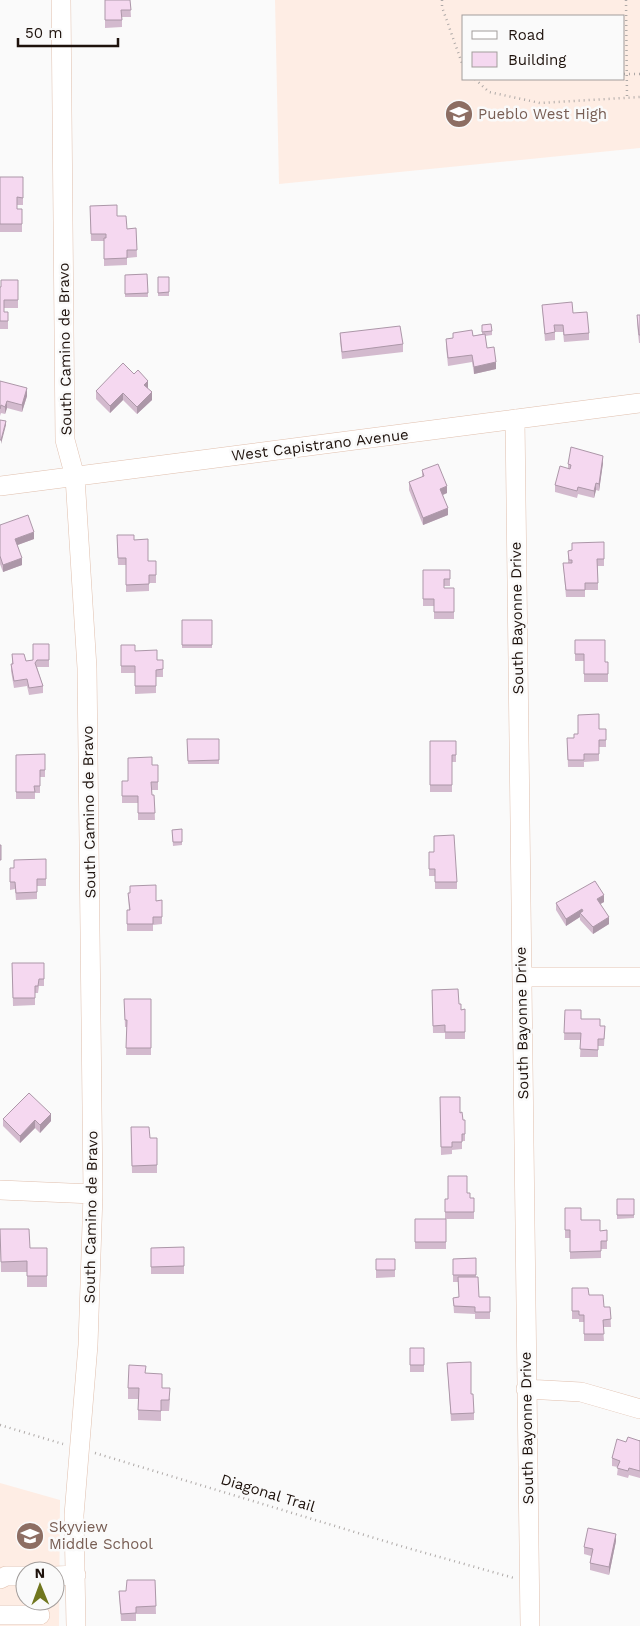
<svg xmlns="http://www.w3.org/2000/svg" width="640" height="1626" viewBox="0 0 640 1626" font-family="'Work Sans',sans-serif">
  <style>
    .built { fill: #feede4; fill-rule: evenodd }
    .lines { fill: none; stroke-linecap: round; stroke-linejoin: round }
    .minor-casing { stroke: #e0bfad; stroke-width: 20 }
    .path { stroke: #aea9a7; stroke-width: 2.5; stroke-dasharray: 1 4; stroke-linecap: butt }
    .minor { stroke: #fff; stroke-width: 19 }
    .wall { fill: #d3bace }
    .shaded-wall { fill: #ac97a8 }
    .building { fill: #f5d8f0; stroke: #ac97a8 }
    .labels { text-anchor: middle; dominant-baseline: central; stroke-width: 5; stroke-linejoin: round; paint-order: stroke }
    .education-label { font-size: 15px; fill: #785e54; stroke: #fafafa; text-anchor: start }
    .street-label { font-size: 15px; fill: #1e120c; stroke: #fafafa }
  </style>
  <rect width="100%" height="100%" fill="#fafafa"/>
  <path class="built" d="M275,0H640V148L279,184ZM464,16H624V79H464Z
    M0,1483L60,1500L59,1626H0ZM25,1571H55V1601H25Z"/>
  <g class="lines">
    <defs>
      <path id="minor" d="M61,0L65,440L75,477L87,668L93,1194L88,1345L74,1515L76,1626
        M515,419L530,1626
        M0,486L640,403
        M522,977H640
        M0,1190L93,1194
        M526,1389L581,1392L640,1409
        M55,1576L76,1575
        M0,1579L6,1576H25
        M0,1615H40"/>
    </defs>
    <use href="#minor" class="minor-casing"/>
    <path class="path" d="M442,0V7L464,69
      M626,0L627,98
      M624,74H640
      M475,79L489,92L540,103L640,97
      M0,1425L63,1444
      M95,1453L404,1547L514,1578"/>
    <use href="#minor" class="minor"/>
  </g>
  <path class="wall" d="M105,0H130L131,17H122V27L105,28Z
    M0,177H23V205H17V209H22V232H0Z
    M90,206L117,216L127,229L136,228L137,257L127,258V265L104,266V241H91Z
    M147,274L148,297H125V275Z
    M158,277H169V296H158Z
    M18,280V308H4V312H8V329H0V287Z
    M542,305L573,313L589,333V340L564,342L563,332H555V340L545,341Z
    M637,315H640V343H639L637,323Z
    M482,325L492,331V335L485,336L487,348L496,369L474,374L472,362L448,366L446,346V339L453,338V333L473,336L482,334Z
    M340,333L403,344V352L342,359L340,340Z
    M0,381L27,396L22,412L7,408L5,414L1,413L0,416Z
    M148,388V389L152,400L137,414L123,400L110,413L96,399V391Z
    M603,463L599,491L596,490L594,498L578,494L577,498L555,492V485L568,468V464Z
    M422,470L447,493L443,495L448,515L423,525L409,490V482L422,477Z
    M0,525L34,539L17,545L22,565L3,572L0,564Z
    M117,535L134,540L148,561L156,575V583H149V591L126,592V565H118Z
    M604,542V566H598V590H585V597H566L563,563H568V551Z
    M423,570H450V586H444V588H454V619H434V606H423Z
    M182,620H212V648H182Z
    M575,640L605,662H608V682H584V661H575Z
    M49,644V667H37L43,686V693L29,695L27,686L14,688L11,671V664H12V654L26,661L33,660Z
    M121,645L157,660L163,669V677H156V693L135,694V673H121Z
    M599,729H606V747H599V761L584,762V767H568L567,738H574L578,734Z
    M187,739H219V764H188Z
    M430,741H456V762H452V792H430Z
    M45,754V777H40V793H35V799H16V755Z
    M152,765H158V790H152V795H154L155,820H138V803H122V781H128Z
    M182,829V845L173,846L172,830Z
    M429,852L457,882V889H435V876H429Z
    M46,859V886H37V899L16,900L15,889L10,890V868H14Z
    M128,893L156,901L162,900V924L153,925V931H127V910H129Z
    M604,902L600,904L609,924L593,934L580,920V917L566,926L556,910V903Z
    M12,963H44V986H39L38,993H35V1005L13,1006Z
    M432,990L459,1004L461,1010L465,1009V1039H445V1033H433Z
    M124,999H151V1055H126L127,1027H125Z
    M565,1010L581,1019L600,1026H605L604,1046H598V1057H580L581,1040H564Z
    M440,1097L460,1113L463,1120H465V1141H462V1149L452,1150V1154L441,1155Z
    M3,1119L51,1121L40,1133L35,1128L20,1143L3,1126Z
    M131,1127L150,1138L157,1165V1173H132Z
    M467,1193L470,1198H474V1219H446V1249H415V1219H445V1199H448Z
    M617,1199H634V1218L617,1219Z
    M565,1208L581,1220L600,1231L607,1230V1249H601V1258L570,1259V1238H565Z
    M0,1229L30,1248H47V1287H27V1272H1Z
    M184,1247V1274H151V1248Z
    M476,1258V1277L479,1297H490V1319H475V1314L454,1313L453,1298L459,1297L458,1282H453V1259Z
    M376,1259H395V1277L376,1278Z
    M572,1288L589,1295L604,1307H610L611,1327H603L604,1341H584V1322H579V1319H572Z
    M410,1348H424V1372H410Z
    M447,1363L471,1394L474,1413V1420L451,1421Z
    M146,1373L162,1388L170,1399L169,1411H161V1421L138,1420V1399H128V1388Z
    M640,1440V1478L629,1475L628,1478L617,1475L618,1467L612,1466V1458L626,1442L640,1441Z
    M616,1541L609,1575L590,1570V1563L591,1556L584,1554V1547Z
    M155,1580L156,1614H136V1621H121L119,1591H126Z"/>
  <path class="shaded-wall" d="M496,362V369L474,374V367Z
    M148,381V388L144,392V385Z
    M27,388V396L22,412V405Z
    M152,392V400L137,414V407Z
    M123,393V400L110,413V406Z
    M7,401V408L5,414V407Z
    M6,421V425L1,444V440Z
    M603,456V463L599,491V484Z
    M596,483V490L594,498V491Z
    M447,486V493L440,496V489Z
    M448,508V515L423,525V518Z
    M34,532V539L15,546V539Z
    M22,558V565L3,572V565Z
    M604,895V902L597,906V899Z
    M582,909V915L580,913V917L566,926V919Z
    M609,917V924L593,934V927Z
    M51,1114V1121L40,1133V1125Z
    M35,1120V1128L20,1143V1136Z
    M616,1534V1541L609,1575V1567Z"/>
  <path class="building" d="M105,0H130L131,10H121L122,20H105Z
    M0,177H23V198L17,197V209H22V224H0Z
    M117,205V216H126L127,229L136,228L137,250H127V258L104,259V238H106V234H91L90,206Z
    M147,274L148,293L125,294V275Z
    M158,277H169V292L158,293Z
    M1,280H18V300H4V312H8V321H0V287H1Z
    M572,302L573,313L587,312L589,333L564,335L563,325H554L555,332L545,334L542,305Z
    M637,315H640V335H639Z
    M491,324L492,331L482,332V325Z
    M400,326L403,344L342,352L340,333Z
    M472,330L473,336L485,334L487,348L494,347L496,362L474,367L472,355L448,358L446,339L453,338V333Z
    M123,363L134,374L138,370L148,381L144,385L152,392L137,407L123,393L110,406L96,391Z
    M0,381L27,388L22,405L7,401L5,407L1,405L0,409Z
    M0,420L6,421L1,440H0Z
    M571,447L603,456L599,484L596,483L594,491L578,487L577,491L555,485L560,466L570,469L571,465L568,464Z
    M438,464L447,486L440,489L448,508L423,518L409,482L424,476L422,470Z
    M28,515L34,532L15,539L22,558L3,565L0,556V525Z
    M117,535H134V540L148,539V561H156V575H149V584L126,585V558H118Z
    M604,542V559H597L598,583H585V590H566L563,563H572V560H569L568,551L572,550V543Z
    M423,570H450V579H444V588H454V612H434V599H423Z
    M182,620H212V645H182Z
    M575,640H605V662H608V674H584V654H575Z
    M33,644H49V660H37L35,663L43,686L29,688L27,679L14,681L11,664H13L12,654H24L26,661L33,660Z
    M121,645H135V651L157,650V660H163V669L156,670V686H135V666H121Z
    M599,714V729H606V740H599V754H584V760H568L567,738H574V734H578V715Z
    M187,739H219V760L188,761Z
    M430,741H456V755H452V785H430Z
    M45,754V770H40V786H34L35,792H16V755Z
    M152,757V765H158V782H151L152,795H154L155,813H138V796H122V781H128V758Z
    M182,829V842H173L172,830Z
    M454,835L457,882H435V869H429V852H434V836Z
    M0,845H1V860H0Z
    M46,859V879H37V892L16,893L15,882H10V868H14V860Z
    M595,881L604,895L597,899L609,917L593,927L580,913L583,911L582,909L566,919L556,903Z
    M156,885V901L162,900V917H153V924H127V910H130L128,893H130V886Z
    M12,963H44V979H39L38,986H35V998H13Z
    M458,989L459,1004H461V1010L465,1009V1032H445V1025L433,1026L432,990Z
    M124,999H151V1048H126L127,1020H125Z
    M565,1010H581V1019H600V1026H605L604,1039H598V1050L580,1049L581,1033H564Z
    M29,1093L51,1114L40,1125L35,1120L20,1136L3,1119Z
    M440,1097H460V1113L462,1112L463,1120H465V1134H462V1142H452V1147H441Z
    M131,1127H149L150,1138H157V1165L132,1166Z
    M448,1176H467V1193H470V1198H474V1212H445V1199H448Z
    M617,1199H634V1215H617Z
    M565,1208H581V1220H600V1231L607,1230V1241H601V1251L570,1252V1230H565Z
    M415,1219H446V1242H415Z
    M0,1229H29L30,1248H47V1276H27V1261L1,1262Z
    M184,1247V1266L151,1267V1248Z
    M476,1258V1275H453V1259Z
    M376,1259H395V1270H376Z
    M458,1277H478L479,1297H490V1312H475V1307L454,1306L453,1298L459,1297Z
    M572,1288H588L589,1295H603L604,1307H610L611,1319L603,1320L604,1334H584V1315H579V1311H572Z
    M410,1348H424V1365H410Z
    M471,1362V1394H473L474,1413L451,1414L447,1363Z
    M129,1365L146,1366L145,1373L162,1374V1388H170L169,1400H161V1411L138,1410L139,1388H128Z
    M628,1437L640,1441V1440V1471L629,1468L628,1471L617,1468L620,1461L612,1458L617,1439L626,1442Z
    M588,1528L616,1534L609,1567L590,1563L593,1549L584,1547Z
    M127,1580H155L156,1606L136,1607V1613L121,1614L119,1591H126Z"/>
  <defs>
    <symbol id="school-disc" viewBox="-11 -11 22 22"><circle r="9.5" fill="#8d6e63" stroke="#fafafa"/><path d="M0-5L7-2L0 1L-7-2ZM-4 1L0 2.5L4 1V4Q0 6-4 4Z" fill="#fff"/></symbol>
  </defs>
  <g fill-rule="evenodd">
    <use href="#school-disc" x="443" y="98" width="32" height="32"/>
    <use href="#school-disc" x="14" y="1520" width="32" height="32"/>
  </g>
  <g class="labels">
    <g class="education-label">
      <text x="478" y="114">Pueblo West High</text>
      <text x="49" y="1527">Skyview<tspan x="49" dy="17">Middle School</tspan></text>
    </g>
    <g class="street-label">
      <text transform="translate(65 349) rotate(-91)">South Camino de Bravo</text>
      <text transform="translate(320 445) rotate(-7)">West Capistrano Avenue</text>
      <text transform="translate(517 618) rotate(-91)">South Bayonne Drive</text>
      <text transform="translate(89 812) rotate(-91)">South Camino de Bravo</text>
      <text transform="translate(522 1023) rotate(-91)">South Bayonne Drive</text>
      <text transform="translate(91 1217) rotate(-89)">South Camino de Bravo</text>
      <text transform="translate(527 1428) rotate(-91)">South Bayonne Drive</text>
      <text transform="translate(268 1493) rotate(17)">Diagonal Trail</text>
    </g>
  </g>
  <rect x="462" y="15" width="162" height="65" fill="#fafafa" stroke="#a29d9b"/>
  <rect x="472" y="31" width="25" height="8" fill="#ffffff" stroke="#a29d9b"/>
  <text x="508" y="40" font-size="15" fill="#1e120c">Road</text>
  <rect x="472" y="52" width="25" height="15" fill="#f5d8f0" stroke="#a29d9b"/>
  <text x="508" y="65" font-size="15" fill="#1e120c">Building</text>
  <g transform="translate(40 1586) rotate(359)"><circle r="24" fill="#fafafa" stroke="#a29d9b"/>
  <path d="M0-4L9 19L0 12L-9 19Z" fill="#70761e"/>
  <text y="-8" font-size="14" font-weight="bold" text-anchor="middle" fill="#1e120c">N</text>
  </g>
  <path d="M18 38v8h100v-8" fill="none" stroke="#1e120c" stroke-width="2.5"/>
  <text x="25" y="38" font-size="15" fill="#1e120c" stroke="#fafafa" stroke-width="4" paint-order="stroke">50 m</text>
</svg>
